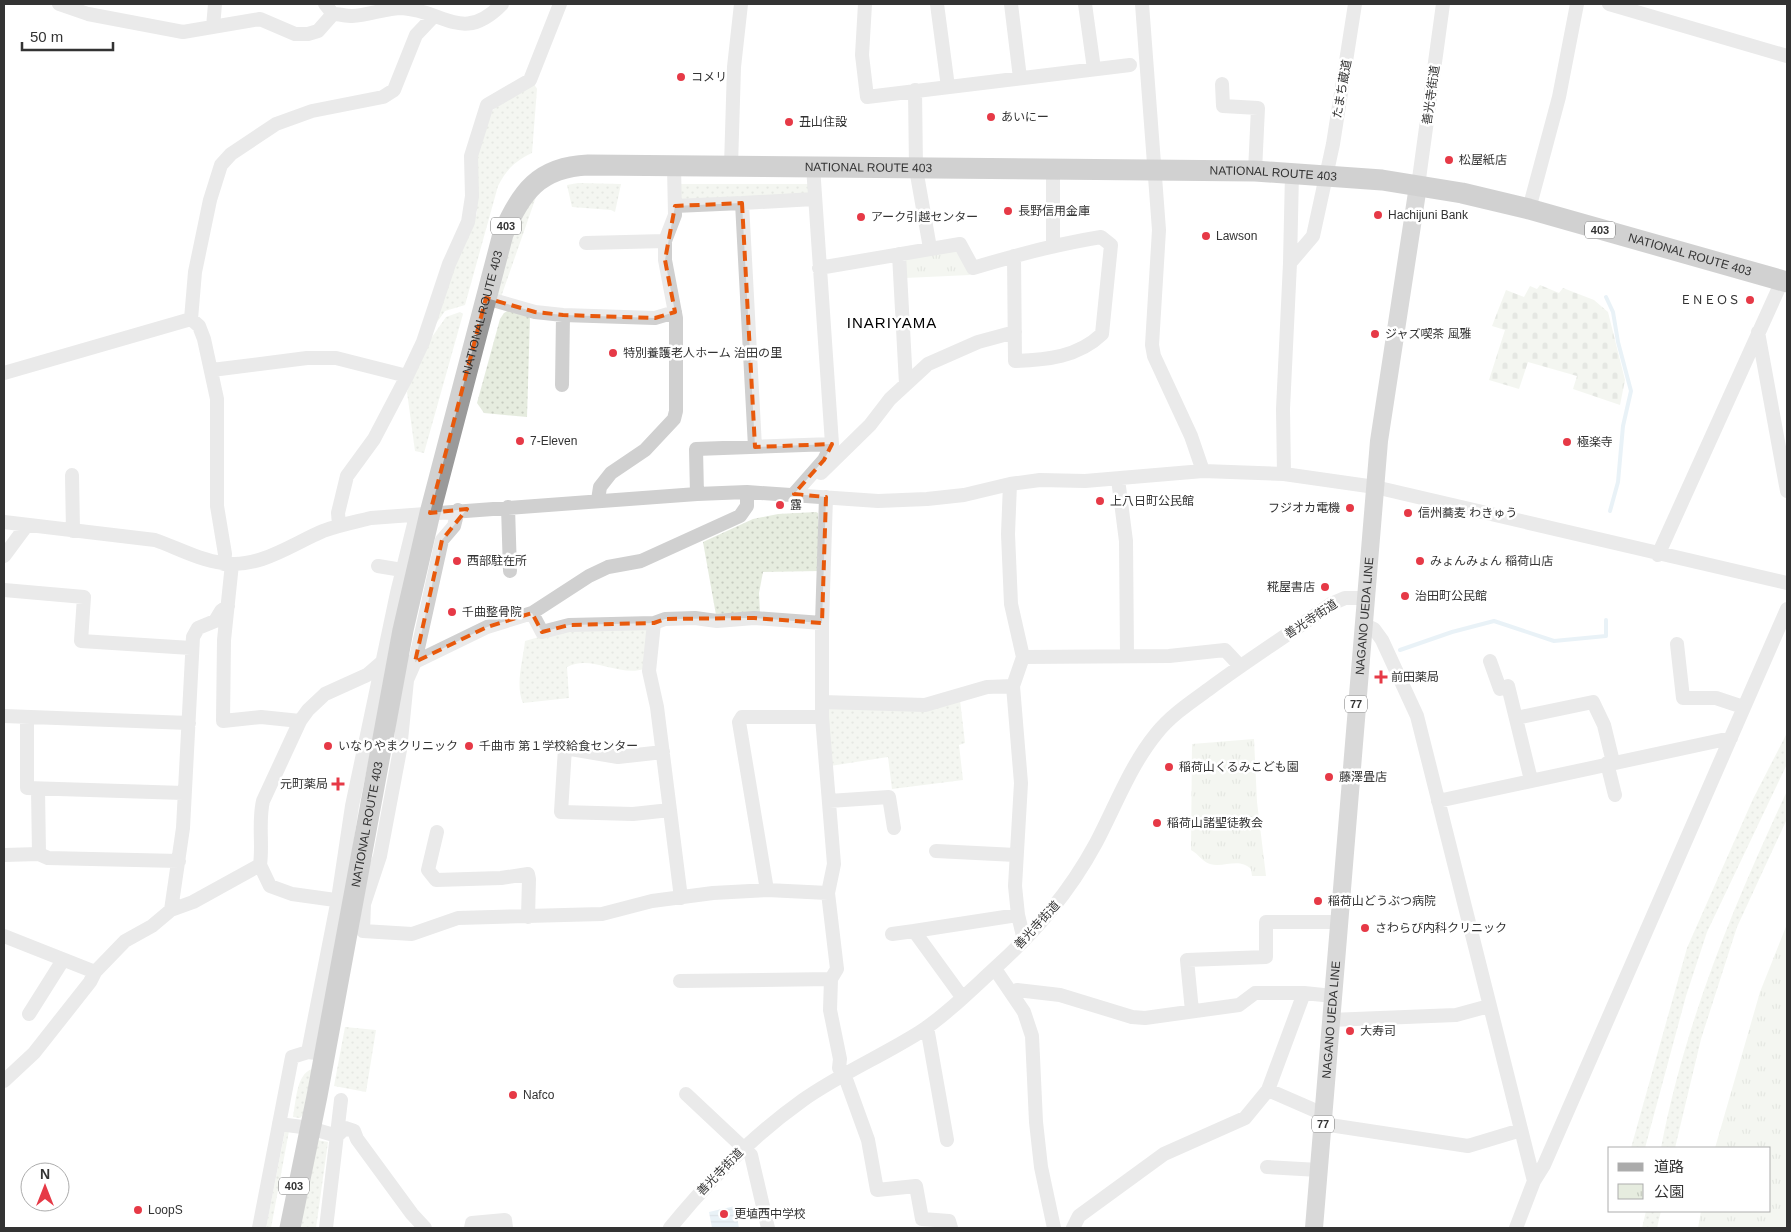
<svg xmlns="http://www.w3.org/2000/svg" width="1791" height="1232" viewBox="0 0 1791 1232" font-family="Helvetica,'Noto Sans JP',sans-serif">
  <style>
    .grass { fill: url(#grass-dots) }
    .cemetery { fill: url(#cemetery-stones) }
    .park { fill: url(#park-tufts) }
    .water { fill: url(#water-rules) }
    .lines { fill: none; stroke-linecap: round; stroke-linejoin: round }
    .stream { stroke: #cfe2ee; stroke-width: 4 }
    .minor { stroke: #d0d0d0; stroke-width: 14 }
    .major { stroke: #ababab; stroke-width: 18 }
    .highway { stroke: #9a9a9a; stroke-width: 21 }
    .marked { fill: none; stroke: #e8590c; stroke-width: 4; stroke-dasharray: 10 6; stroke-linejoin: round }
    .poi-dot { fill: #e63946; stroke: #fff; stroke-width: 2 }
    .labels { text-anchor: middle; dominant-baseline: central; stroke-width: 5; stroke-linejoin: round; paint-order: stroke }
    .shield { fill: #fff; stroke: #707070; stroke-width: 1 }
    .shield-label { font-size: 11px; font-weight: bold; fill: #333 }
    .poi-label { font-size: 12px; fill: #333; stroke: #fff; text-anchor: start }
    .street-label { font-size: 12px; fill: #333; stroke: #fff }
    .quarter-label { font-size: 15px; letter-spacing: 1px; fill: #000; stroke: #fff }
  </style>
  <defs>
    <pattern id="grass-dots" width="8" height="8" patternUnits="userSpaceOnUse" patternTransform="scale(1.25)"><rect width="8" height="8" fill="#e6ecdf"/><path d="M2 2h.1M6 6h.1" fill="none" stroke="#c6cbc0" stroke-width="1.8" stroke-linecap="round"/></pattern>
    <pattern id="cemetery-stones" width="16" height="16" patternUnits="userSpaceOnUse" patternTransform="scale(1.25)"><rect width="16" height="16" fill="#e6ecdf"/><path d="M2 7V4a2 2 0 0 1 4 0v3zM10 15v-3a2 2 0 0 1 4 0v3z" fill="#c6cbc0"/></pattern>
    <pattern id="park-tufts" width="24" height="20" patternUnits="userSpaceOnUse" patternTransform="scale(1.25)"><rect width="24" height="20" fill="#e6ecdf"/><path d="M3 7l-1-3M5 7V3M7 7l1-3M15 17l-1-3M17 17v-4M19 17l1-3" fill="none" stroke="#c6cbc0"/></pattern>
    <pattern id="water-rules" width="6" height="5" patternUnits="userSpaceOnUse" patternTransform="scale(1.25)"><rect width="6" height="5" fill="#cfe2ee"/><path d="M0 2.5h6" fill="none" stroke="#b2c2cd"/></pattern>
  </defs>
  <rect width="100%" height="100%" fill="#fff"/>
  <path class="grass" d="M534,84L537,89L532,153C515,161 506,170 498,186L465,305L445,311L430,332L447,285L477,213L476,157L490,113L499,104Z
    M578,183L621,184L615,212L611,210L572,207L567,185Z
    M680,184H808L809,192L806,195L682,201L680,198Z
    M536,197L501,297L497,294C504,268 513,213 536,197Z
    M509,310L530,317L527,417L484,413L477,403L500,319L504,313Z
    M460,312L463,314L424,453L415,451L407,392L425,347L446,317Z
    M816,512L818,513L819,571L763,572L759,593L760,613L716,615L703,542L753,519L778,514Z
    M639,628L647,630L644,669C619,677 590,654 567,667L569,698L523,703C515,685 523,661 525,641L560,631Z
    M960,700L965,743L959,745L963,780L892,789L888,757L830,766L827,710L830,707Z
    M1787,733V764L1707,932L1686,996L1645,1148H1631L1687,948L1753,799Z
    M1787,791V819L1737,927L1701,1039L1675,1148H1661C1685,1022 1733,907 1787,791Z
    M345,1027L376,1030L366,1092L334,1086Z
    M312,1069L303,1115L300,1118L293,1117C296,1103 296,1074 312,1069Z
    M285,1131H289L271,1228H266Z
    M317,1140L328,1142L316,1228H300Z
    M1646,1211H1661L1657,1228H1642Z"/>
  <path class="cemetery" d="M1540,285L1559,293L1563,288L1594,300L1608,312L1625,380L1620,405L1573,389L1577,376L1528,362L1519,389L1489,380L1505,330L1492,326L1506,290L1524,297L1530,286L1537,289Z"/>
  <path class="park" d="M954,251L961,254L970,275L905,278L904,261L907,259Z
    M1254,739L1257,802L1266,876H1252L1251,869C1239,857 1224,868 1210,864C1201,861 1199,854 1191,850L1192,744Z
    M1787,924V1228H1698L1701,1211H1770V1148H1715L1760,992Z"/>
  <path class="water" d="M735,1206L739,1228H712L709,1212Z"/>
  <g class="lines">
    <path class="stream" d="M1606,297L1613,312L1618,342L1631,391L1623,426L1618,482L1610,511
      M1400,650L1452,632L1494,621L1554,641L1606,636V620"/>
    <path class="minor" d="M59,4L88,14L183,32L260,19L295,34H308L318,31L333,14
      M325,4L333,14C339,14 346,16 352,16C369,15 386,8 402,8C445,11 463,44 502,4
      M865,4L862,55L867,97L1130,65
      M937,4L948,87
      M1011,4L1020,78
      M1085,4L1094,69
      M1142,4L1159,230L1152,345L1154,356L1191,436L1203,471
      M1609,4L1787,56
      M213,27L215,4
      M1222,84L1223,106L1258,108L1255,171
      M915,90L916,169L930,248
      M731,166L734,67L741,4
      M1053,169V245
      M1418,186L1443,4
      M675,206L742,203
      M1529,209L1559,97L1577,4
      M586,243L665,241
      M899,254L906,384
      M1290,263L1292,173
      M819,268L960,244L973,268C1016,255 1057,244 1101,237L1111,245L1102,334C1078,357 1047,360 1015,361L1014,256
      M486,298L535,312L563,315L655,318L675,312
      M191,319L199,326L204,339L217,399V506L225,554L224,564
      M1758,332L1787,491
      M212,370L307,358H336L407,376
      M4,373L191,319L195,272L210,200L221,165L231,154L276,124L312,111L383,97L394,90L416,35L434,16
      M562,385L563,315
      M755,447L742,203L814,199
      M821,473L870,425L890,399L928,364L978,342L1015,332
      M1284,474L1283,409L1290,263L1313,236L1333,144L1355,4
      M72,475L73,531
      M1118,479L1126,541L1127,656
      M1010,484L1008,534L1011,604L1023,657L1013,686L1021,783L1015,886L1018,915L1024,940
      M697,494L696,449L832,444
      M794,494L824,460L832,444L813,166
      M826,497L822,623V717L834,864L828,893L837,969L831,979L830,1010L840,1059L839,1068L847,1082L868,1140L877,1190L916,1186L922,1219L949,1221L951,1228
      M598,500L600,487L611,473L645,450L674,419L676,411V318L665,260V241L675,215L674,166
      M508,507L510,571
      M4,522L155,540C178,548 199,560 223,563C259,569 292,544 323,531C339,525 355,522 371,518L697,494L747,492L878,501L927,499L964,495L1010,484L1040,480L1085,481L1203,471L1284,474L1375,487L1787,583
      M339,525L338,513L347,476L374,439L407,376L423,342L449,264L468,222L472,196L471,156L487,105L530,80L560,4
      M1658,555L1782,281
      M4,556L27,525
      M232,564L224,640L223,721L261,717L300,721
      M378,566L402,570
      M4,590L84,597L81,641L191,648
      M532,613L542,632L569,625L654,623L665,619L695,618L717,621L754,618L822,623
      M654,623L649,671L657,707L681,898
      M1363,624L1374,629L1382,640L1417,716L1534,1181L1516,1228
      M1677,644L1683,698H1716L1743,707
      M1023,657L1169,656L1225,650L1240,666
      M1490,661L1500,689L1508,686L1531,780
      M822,702L925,705L987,687L1013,686
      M4,716L189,723
      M27,717V788L184,793
      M1516,718L1593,702L1604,725L1613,762
      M663,752L618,757L565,748L561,812L633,814L670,810
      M1607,763L1615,795
      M38,789L39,854L48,858L179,861
      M829,801L889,797L894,828
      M1438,801L1731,738
      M437,832L428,870L436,880L501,878L528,874L529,879L528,917
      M936,851L1016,855
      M4,855L39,854
      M260,865L270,886L292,894L364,904L363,931L412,934L458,918L602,914L652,901L713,893L767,890L828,893
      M767,890L739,722L742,717H822
      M364,904L380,856L400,750L407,680L415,662L442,540L454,526L458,510
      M171,910L183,828L193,637L198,628L215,621L221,611L228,606
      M892,934L914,931
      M4,936L95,972
      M995,969L1024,1012L1032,1036L1036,1122L1041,1167L1054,1228
      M680,981L831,979
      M1012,993L1017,990L1060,995L1132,1017L1145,1018L1239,1005L1255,993H1304L1333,996
      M962,997L914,931L1018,915
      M1192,1011L1187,960L1266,957V922H1338
      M29,1014L63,960
      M1330,1020L1456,1015L1489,1006
      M927,1027L947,1140
      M308,1052L338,899L352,806L397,593L414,524
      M4,1081L34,1053L90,982L95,972L125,941L152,926L171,910L193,902L260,865C263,844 258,822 263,801L300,721L308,710L325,694L367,675L382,662H415L487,627L532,613L589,576L608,567L641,561L740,516L747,506V492
      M1268,1090L1314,1110L1324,1112
      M686,1094L751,1155L768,1228
      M279,1124L310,1128L337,1136
      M1323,1124L1468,1146L1521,1130
      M337,1136L345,1128L354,1131L357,1139L412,1214L425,1228
      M1267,1167L1319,1170
      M1534,1181L1544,1165L1787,609
      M259,1228L292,1057L308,1052L316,1053
      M326,1228L341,1100
      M471,1228L472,1223L505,1220L506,1228
      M670,1228C710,1179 751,1137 803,1100C840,1074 882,1056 920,1032C946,1015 971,990 994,969C1036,931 1069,893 1096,843C1115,807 1130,766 1156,734C1170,716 1191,702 1209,689C1249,659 1291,633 1331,604L1345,598H1365
      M1073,1228L1079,1216L1164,1154L1245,1118L1268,1090L1304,993"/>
    <path class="major" id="s1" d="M1314,1228L1379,441L1418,186"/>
    <path class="highway" id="s2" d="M290,1228L317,1096L403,630L430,513L503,234C521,192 539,167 588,165L1255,171L1382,180L1462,193L1529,209L1787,282"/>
  </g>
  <path d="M0 0H1791V1232H0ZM742,203L755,447L832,444L824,460L794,494L826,497L822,623L754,618L665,619L654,623L569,625L542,632L532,613L487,627L415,662L442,540L467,509L430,513L486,298L535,312L563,315L655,318L675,312L665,260L675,206Z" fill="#fff" fill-opacity=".55" fill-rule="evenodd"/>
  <path class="marked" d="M742,203L755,447L832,444L824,460L794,494L826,497L822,623L754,618L665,619L654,623L569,625L542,632L532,613L487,627L415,662L442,540L467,509L430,513L486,298L535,312L563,315L655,318L675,312L665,260L675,206Z"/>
  <g class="poi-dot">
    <circle cx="681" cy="77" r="5"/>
    <circle cx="991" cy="117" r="5"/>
    <circle cx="789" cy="122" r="5"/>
    <circle cx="1449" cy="160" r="5"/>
    <circle cx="1008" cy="211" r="5"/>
    <circle cx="1378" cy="215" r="5"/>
    <circle cx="861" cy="217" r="5"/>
    <circle cx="1206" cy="236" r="5"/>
    <circle cx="1750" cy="300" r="5"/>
    <circle cx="1375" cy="334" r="5"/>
    <circle cx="613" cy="353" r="5"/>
    <circle cx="520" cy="441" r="5"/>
    <circle cx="1567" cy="442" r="5"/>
    <circle cx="1100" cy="501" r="5"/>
    <circle cx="780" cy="505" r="5"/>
    <circle cx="1350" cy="508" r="5"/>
    <circle cx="1408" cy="513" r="5"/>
    <circle cx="457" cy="561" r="5"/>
    <circle cx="1420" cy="561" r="5"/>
    <circle cx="1325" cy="587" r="5"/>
    <circle cx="1405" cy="596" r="5"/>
    <circle cx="452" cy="612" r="5"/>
    <path d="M1378.5 669.5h5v5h5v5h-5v5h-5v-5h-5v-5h5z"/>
    <circle cx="328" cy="746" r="5"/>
    <circle cx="469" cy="746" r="5"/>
    <circle cx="1169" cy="767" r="5"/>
    <circle cx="1329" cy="777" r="5"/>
    <path d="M335.5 776.5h5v5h5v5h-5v5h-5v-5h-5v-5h5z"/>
    <circle cx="1157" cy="823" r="5"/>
    <circle cx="1318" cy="901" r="5"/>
    <circle cx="1365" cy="928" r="5"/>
    <circle cx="1350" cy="1031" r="5"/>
    <circle cx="513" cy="1095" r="5"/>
    <circle cx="138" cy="1210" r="5"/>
    <circle cx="724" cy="1214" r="5"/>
  </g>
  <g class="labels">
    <g class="shield">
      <rect x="491" y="217.5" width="30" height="17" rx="4"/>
      <rect x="1585" y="221.5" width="30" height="17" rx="4"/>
      <rect x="1345" y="695.5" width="22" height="17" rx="4"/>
      <rect x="1312" y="1115.5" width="22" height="17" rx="4"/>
      <rect x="279" y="1177.5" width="30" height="17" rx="4"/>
    </g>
    <g class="shield-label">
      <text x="506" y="226">403</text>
      <text x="1600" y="230">403</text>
      <text x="1356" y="704">77</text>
      <text x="1323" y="1124">77</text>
      <text x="294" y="1186">403</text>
    </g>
    <g class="poi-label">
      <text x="691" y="77">コメリ</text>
      <text x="1001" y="117">あいにー</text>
      <text x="799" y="122">丑山住設</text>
      <text x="1459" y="160">松屋紙店</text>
      <text x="1018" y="211">長野信用金庫</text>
      <text x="1388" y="215">Hachijuni Bank</text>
      <text x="871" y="217">アーク引越センター</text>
      <text x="1216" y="236">Lawson</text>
      <text x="1740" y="300" text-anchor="end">ＥＮＥＯＳ</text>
      <text x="1385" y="334">ジャズ喫茶 風雅</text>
      <text x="623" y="353">特別養護老人ホーム 治田の里</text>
      <text x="530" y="441">7-Eleven</text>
      <text x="1577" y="442">極楽寺</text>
      <text x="1110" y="501">上八日町公民館</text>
      <text x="790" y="505">露</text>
      <text x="1340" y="508" text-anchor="end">フジオカ電機</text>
      <text x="1418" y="513">信州蕎麦 わきゅう</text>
      <text x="467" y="561">西部駐在所</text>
      <text x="1430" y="561">みょんみょん 稲荷山店</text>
      <text x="1315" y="587" text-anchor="end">糀屋書店</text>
      <text x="1415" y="596">治田町公民館</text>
      <text x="462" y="612">千曲整骨院</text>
      <text x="1391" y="677">前田薬局</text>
      <text x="338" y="746">いなりやまクリニック</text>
      <text x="479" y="746">千曲市 第１学校給食センター</text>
      <text x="1179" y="767">稲荷山くるみこども園</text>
      <text x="1339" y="777">藤澤畳店</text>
      <text x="328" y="784" text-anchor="end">元町薬局</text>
      <text x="1167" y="823">稲荷山諸聖徒教会</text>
      <text x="1328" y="901">稲荷山どうぶつ病院</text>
      <text x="1375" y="928">さわらび内科クリニック</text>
      <text x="1360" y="1031">大寿司</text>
      <text x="523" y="1095">Nafco</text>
      <text x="148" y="1210">LoopS</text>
      <text x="734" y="1214">更埴西中学校</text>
    </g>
    <g class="street-label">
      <text transform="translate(1342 89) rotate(-80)">たまち蔵道</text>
      <text transform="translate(1431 95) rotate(-82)">善光寺街道</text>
      <text stroke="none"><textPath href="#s2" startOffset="1415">NATIONAL ROUTE 403</textPath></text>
      <text stroke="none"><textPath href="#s2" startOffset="1820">NATIONAL ROUTE 403</textPath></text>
      <text stroke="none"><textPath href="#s2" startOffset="2246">NATIONAL ROUTE 403</textPath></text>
      <text stroke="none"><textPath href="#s2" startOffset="936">NATIONAL ROUTE 403</textPath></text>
      <text stroke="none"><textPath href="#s1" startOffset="614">NAGANO UEDA LINE</textPath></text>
      <text transform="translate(1311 619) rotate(-33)">善光寺街道</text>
      <text stroke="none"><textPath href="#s2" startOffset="411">NATIONAL ROUTE 403</textPath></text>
      <text transform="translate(1037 925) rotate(-47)">善光寺街道</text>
      <text stroke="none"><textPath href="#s1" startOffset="209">NAGANO UEDA LINE</textPath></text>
      <text transform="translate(720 1172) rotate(-46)">善光寺街道</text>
    </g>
    <g class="quarter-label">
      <text x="892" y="322">INARIYAMA</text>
    </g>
  </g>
  <rect width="1791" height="1232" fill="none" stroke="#333333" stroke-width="10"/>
  <rect x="1608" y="1147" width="162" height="65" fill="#ffffff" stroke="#adadad"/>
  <rect x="1618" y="1163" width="25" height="8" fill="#ababab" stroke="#adadad"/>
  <text x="1654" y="1172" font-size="15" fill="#333333">道路</text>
  <rect x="1618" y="1184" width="25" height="15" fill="url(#park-tufts)" stroke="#adadad"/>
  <text x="1654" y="1197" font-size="15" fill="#333333">公園</text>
  <g transform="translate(45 1187)"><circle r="24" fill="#ffffff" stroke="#adadad"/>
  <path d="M0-4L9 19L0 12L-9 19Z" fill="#e63946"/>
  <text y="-8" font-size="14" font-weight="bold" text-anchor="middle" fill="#333333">N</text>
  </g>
  <path d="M22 42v8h91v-8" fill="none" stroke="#333333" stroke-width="2.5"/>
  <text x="30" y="42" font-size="15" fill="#333333" stroke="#ffffff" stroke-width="4" paint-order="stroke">50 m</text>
</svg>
